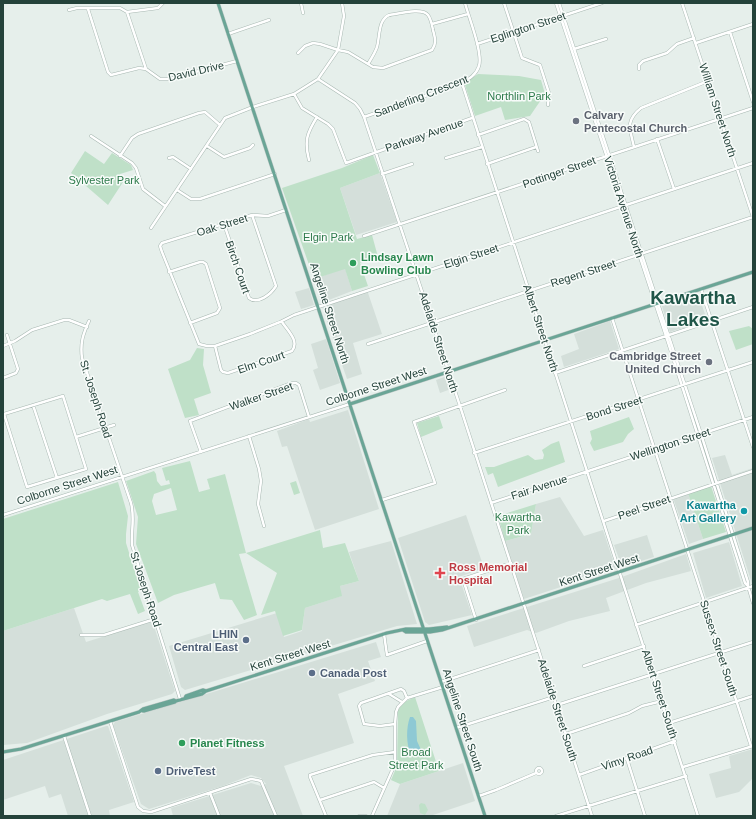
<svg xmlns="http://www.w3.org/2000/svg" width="756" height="819" viewBox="0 0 756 819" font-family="Arial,sans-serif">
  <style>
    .built { fill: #d4dfda }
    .green { fill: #bfe0c8; fill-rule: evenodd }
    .water { fill: #8ec9d4 }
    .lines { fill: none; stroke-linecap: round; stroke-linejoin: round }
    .minor-casing { stroke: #a8b8b2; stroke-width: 3.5 }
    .major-casing { stroke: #c2cac8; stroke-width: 4 }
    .minor { stroke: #fff; stroke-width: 2.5 }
    .major { stroke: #6aa596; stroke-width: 3 }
    .worship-dot { fill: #6b7280; stroke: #f7fbf9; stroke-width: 1.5 }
    .leisure-dot { fill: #2e9e5b; stroke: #f7fbf9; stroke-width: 1.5 }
    .culture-dot { fill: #0f9aa8; stroke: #f7fbf9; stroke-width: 1.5 }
    .health-dot { fill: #e0444e; stroke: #f7fbf9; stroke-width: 1.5 }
    .service-dot { fill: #5c6f8a; stroke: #f7fbf9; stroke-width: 1.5 }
    .labels { text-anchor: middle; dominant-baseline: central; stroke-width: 3; stroke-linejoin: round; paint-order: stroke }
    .street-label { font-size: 11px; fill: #24423a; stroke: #f7fbf9 }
    .park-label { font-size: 11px; fill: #2d7a4b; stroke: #f7fbf9 }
    .worship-label { font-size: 11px; font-weight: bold; fill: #5b616d; stroke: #f7fbf9; text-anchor: start }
    .leisure-label { font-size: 11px; font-weight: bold; fill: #27864d; stroke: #f7fbf9; text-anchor: start }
    .culture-label { font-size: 11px; font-weight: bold; fill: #0d838f; stroke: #f7fbf9; text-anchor: end }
    .health-label { font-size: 11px; font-weight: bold; fill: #be3a42; stroke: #f7fbf9; text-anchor: start }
    .service-label { font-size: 11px; font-weight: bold; fill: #4e5e75; stroke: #f7fbf9; text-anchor: start }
    .town-label { font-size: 19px; font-weight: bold; fill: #1f5548; stroke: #f7fbf9 }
  </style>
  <rect width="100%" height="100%" fill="#e6efeb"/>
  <path class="built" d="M380,173L397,222L356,235L340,188Z
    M345,268L352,291L321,303L314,279Z
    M309,288L314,305L301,309L295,292Z
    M367,290L382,334L353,343L362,374L347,379L322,306Z
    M698,294L707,320L670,332L662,306Z
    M610,321L619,349L564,367L561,356L579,349L574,334Z
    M326,339L340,383L320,390L313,370L318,368L311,344Z
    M447,376L451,389L440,393L436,380Z
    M348,410L379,509L315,530L287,446L282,447L277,431L309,419L310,422Z
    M725,455L732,475L753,468V587L712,458Z
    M688,493L703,539L689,544L673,498Z
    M560,497L584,536L603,530L616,569L524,599L505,541L531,534L536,504Z
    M466,515L484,568L459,577L472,615L429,625L425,622L398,538Z
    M647,535L654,557L622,567L614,545Z
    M391,541L417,624L397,626L185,690L181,687L169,646L277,613L284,637L302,631L305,608L341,596L340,586L359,581L349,552Z
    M729,542L742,586L706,598L693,553Z
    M686,554L691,571L646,583L606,598L610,611L569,621L536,633L527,630L474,647L467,626L619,578Z
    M74,608L86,642L150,622L153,623L175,691L172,694L107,714L27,743L3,745V631Z
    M376,642L381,657L368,661L375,681L338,694L354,743L284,766L303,816H173L171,808L251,783L261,786L266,784L261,778L251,775L223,786L149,809L141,804L113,725L115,722Z
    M106,726H108L134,802L109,810L110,816H68L61,794L49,798L45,786L3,800V760Z
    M753,749V778L739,792L716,798L709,774L731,768L729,756Z
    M463,763L475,801L430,816H387L400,784Z"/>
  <path class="green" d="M478,74L519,76L541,80L545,94L530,116L505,120L501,107L475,116L464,82L469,80Z
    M85,151L104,164L112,153L131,165L133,170L120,174L123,182L108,205L71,173Z
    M373,155L380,173L340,188L357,239L372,235L378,257L360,263L368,286L352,291L345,269L314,279L282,188L342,168Z
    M749,326L753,329V344L736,350L729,331Z
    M197,348L204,349L203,365L211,393L194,399L199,415L185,418L168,369L190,360Z
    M439,416L443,428L421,437L417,423Z
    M629,417L634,429L628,434L623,442L594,451L590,443L592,439L590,431Z
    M559,441L565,462L498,487L493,473L488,475L485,467H494L528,455L535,460L543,459L544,455L542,450L551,444Z
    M190,461L199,492L210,489L207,479L225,474L246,553L320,530L323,548L345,543L359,581L340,586L342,596L305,608L302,630L283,636L275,611L261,615L277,573L246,553L239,554L257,615L244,620L232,600L220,599L215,583L174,595L158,603L136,544L138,517L126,481L154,471L156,474L157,481L161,486L170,484L169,480L166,481L162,468ZM171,488L177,510L156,515L152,501L154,494Z
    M296,481L300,493L294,495L290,483Z
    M118,482L128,516L126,534V543L141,591L138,592L145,611L138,614L130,594L107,601L102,599L3,631V519Z
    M711,486L726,532L703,539L688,493Z
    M536,504L531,534L505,541L498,516Z
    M415,697L439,771L400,784L391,780L397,766L398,711L402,703Z
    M421,803L425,804L428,810L425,815L420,813L419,805Z"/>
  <path class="water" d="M410,717H413L416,721L417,741L422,752L421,756L417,757L411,755C406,744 406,728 410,717Z"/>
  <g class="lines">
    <defs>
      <path id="minor" d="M301,3L303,13
        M504,3L522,58L540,65L541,68L549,93L548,105
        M556,3L666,336L745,583L748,586L753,603
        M559,3L701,434L748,582V585
        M682,3L753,217
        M88,9L108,72L111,75L139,68L146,69L160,79H169L237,61
        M69,10L77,8H120L127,12L158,8L163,3
        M127,12L146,69
        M432,24L468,14
        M730,32L753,102
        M228,34L269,20
        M696,43L753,24
        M477,44L602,3
        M574,49L606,39
        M298,53L305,46L313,43L320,44L338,50L348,52L373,67L383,68L432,50C437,43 435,38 433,30C432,25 431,19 428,15C422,7 398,14 389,15C378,20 380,36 377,47C375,53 371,59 368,64
        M639,69V65L643,61L667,53L677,44L694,38
        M318,79L355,103L360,109L364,117L460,406L592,816
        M462,83L698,816
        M294,94L302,108L328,124L333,129L346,163L472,118
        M364,117L462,83C469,79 476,75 479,66C483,53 469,18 465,3
        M478,135L524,119L529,122L538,151
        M91,136L132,163L136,168L143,189L165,206
        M657,139L674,189
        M207,146L224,157L250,148L253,145
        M634,147C630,129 625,121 641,108L708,81
        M120,156L132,138L138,134L199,113L205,112L220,125
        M169,158L173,157L191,169
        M446,158L482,147
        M309,160C304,141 307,133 317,117
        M487,164L536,147
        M382,174L412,164
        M177,190L191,199H200L275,174
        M286,210L268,216L252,215L162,243L160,246L162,252L199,344L207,346H215L250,334L280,322L294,315L753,163
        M224,224L249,298C258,305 271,294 276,286L252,215
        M151,228L225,118L253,107L294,94L318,79L338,50L344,16L342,3
        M364,236L753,108
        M169,272L200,262H203L206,264L220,308L217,313L190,323
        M701,289L753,447
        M612,318L751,746
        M89,321C83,334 80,343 82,358L131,503C135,518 131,530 132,545L180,699
        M368,344L753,217
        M3,346L15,341L32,330L64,320H69L87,327
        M215,346L221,370L223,372L228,373L292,351C300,341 287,330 282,322
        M555,373L753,307
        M3,378L16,373L18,369L7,335
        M33,405L57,478
        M3,414H4L63,396L86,469L27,487L4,414
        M249,436L259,469L261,481L258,504L264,526
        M76,437L114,425
        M201,452L190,421L292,383H296L299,385L309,417
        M474,453L753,362
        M382,500L435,483L414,422L505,390
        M491,503L753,417
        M3,515L350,404
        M604,521L753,471
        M476,620L463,579L511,563
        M636,625L753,586
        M384,634L387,655L427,641
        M81,635H104L155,619
        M584,666L644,646
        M441,682L539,650
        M389,694L402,702
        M557,705L753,642
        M110,721L138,807L143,811L151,812L251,779L257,780L261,781L276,816
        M669,723L753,696
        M395,724L380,726L364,724L359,706L361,703L401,689L404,691L407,698
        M456,728L554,697
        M566,734L629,713L642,706L662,701
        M64,736L90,816
        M627,759L645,816
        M683,767L753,746
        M536 771a3 3 0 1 1 6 0a3 3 0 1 1-6 0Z
        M579,775L675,741
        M210,793L219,816
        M479,796L496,790L536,773
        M320,800L374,782L384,788
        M326,816L310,777V775L373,755L395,752
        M359,816H366
        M372,816L395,764V724L396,712L398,707L407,698L443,687
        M556,816L686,776"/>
      <path id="major" d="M218,3L485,816
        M350,404L753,272
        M403,630L406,632H430L442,630L753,528
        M185,698L186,696L203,690L206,691L387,633L406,629H429L447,627
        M143,711H144L175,702L176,701L202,694L206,691
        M3,752L21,749L139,712L143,709L174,700L176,701"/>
    </defs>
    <use href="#minor" class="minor-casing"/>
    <use href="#major" class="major-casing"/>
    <use href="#minor" class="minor"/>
    <use href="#major" class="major"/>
  </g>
  <g class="worship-dot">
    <circle cx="576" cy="121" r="4"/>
    <circle cx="709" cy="362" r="4"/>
  </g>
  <g class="leisure-dot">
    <circle cx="353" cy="263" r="4"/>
    <circle cx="182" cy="743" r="4"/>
  </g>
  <circle class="culture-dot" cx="744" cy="511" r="4"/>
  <path class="health-dot" d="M438 567h4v4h4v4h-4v4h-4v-4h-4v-4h4z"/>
  <g class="service-dot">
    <circle cx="246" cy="640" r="4"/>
    <circle cx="312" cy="673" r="4"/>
    <circle cx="158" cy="771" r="4"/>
  </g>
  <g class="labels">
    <g class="street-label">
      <text transform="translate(528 27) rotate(-18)">Eglington Street</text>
      <text transform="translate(196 71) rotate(-13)">David Drive</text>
      <text transform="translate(421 96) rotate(-21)">Sanderling Crescent</text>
      <text transform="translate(718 110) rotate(72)">William Street North</text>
      <text transform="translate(424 135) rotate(-19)">Parkway Avenue</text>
      <text transform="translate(559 172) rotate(-19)">Pottinger Street</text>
      <text transform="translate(624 207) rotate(72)">Victoria Avenue North</text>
      <text transform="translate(222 225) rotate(-17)">Oak Street</text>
      <text transform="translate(471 256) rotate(-18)">Elgin Street</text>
      <text transform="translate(238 267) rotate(71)">Birch Court</text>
      <text transform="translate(583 273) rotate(-18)">Regent Street</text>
      <text transform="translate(330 313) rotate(72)">Angeline Street North</text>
      <text transform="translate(541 328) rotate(72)">Albert Street North</text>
      <text transform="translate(439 342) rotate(72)">Adelaide Street North</text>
      <text transform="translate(261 362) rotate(-19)">Elm Court</text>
      <text transform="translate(376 386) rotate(-18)">Colborne Street West</text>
      <text transform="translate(261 396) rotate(-19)">Walker Street</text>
      <text transform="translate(96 399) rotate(72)">St. Joseph Road</text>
      <text transform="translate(614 408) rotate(-18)">Bond Street</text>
      <text transform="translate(670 444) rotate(-18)">Wellington Street</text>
      <text transform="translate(67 485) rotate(-18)">Colborne Street West</text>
      <text transform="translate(539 487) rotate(-18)">Fair Avenue</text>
      <text transform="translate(644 507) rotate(-19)">Peel Street</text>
      <text transform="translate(599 570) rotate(-18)">Kent Street West</text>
      <text transform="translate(146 589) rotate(72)">St Joseph Road</text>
      <text transform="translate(719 648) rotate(72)">Sussex Street South</text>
      <text transform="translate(290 655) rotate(-17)">Kent Street West</text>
      <text transform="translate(660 694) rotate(72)">Albert Street South</text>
      <text transform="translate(558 710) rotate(72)">Adelaide Street South</text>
      <text transform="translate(463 720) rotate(72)">Angeline Street South</text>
      <text transform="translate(627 758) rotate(-19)">Vimy Road</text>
    </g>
    <g class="park-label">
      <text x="519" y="96">Northlin Park</text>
      <text x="104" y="180">Sylvester Park</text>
      <text x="328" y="237">Elgin Park</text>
      <text x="518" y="517">Kawartha<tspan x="518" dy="13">Park</tspan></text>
      <text x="416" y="752">Broad<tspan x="416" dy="13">Street Park</tspan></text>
    </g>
    <g class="worship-label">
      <text x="584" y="115">Calvary<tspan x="584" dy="13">Pentecostal Church</tspan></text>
      <text x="701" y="356" text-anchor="end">Cambridge Street<tspan x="701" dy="13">United Church</tspan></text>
    </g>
    <g class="leisure-label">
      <text x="361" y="257">Lindsay Lawn<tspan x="361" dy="13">Bowling Club</tspan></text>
      <text x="190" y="743">Planet Fitness</text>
    </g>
    <g class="culture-label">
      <text x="736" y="505">Kawartha<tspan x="736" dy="13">Art Gallery</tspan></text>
    </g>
    <g class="health-label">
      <text x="449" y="567">Ross Memorial<tspan x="449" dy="13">Hospital</tspan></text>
    </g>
    <g class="service-label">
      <text x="238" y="634" text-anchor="end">LHIN<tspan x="238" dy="13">Central East</tspan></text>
      <text x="320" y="673">Canada Post</text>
      <text x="166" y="771">DriveTest</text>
    </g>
    <g class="town-label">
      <text x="693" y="297">Kawartha<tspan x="693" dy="22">Lakes</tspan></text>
    </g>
  </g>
  <rect width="756" height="819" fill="none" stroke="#24423a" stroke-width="8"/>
</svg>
